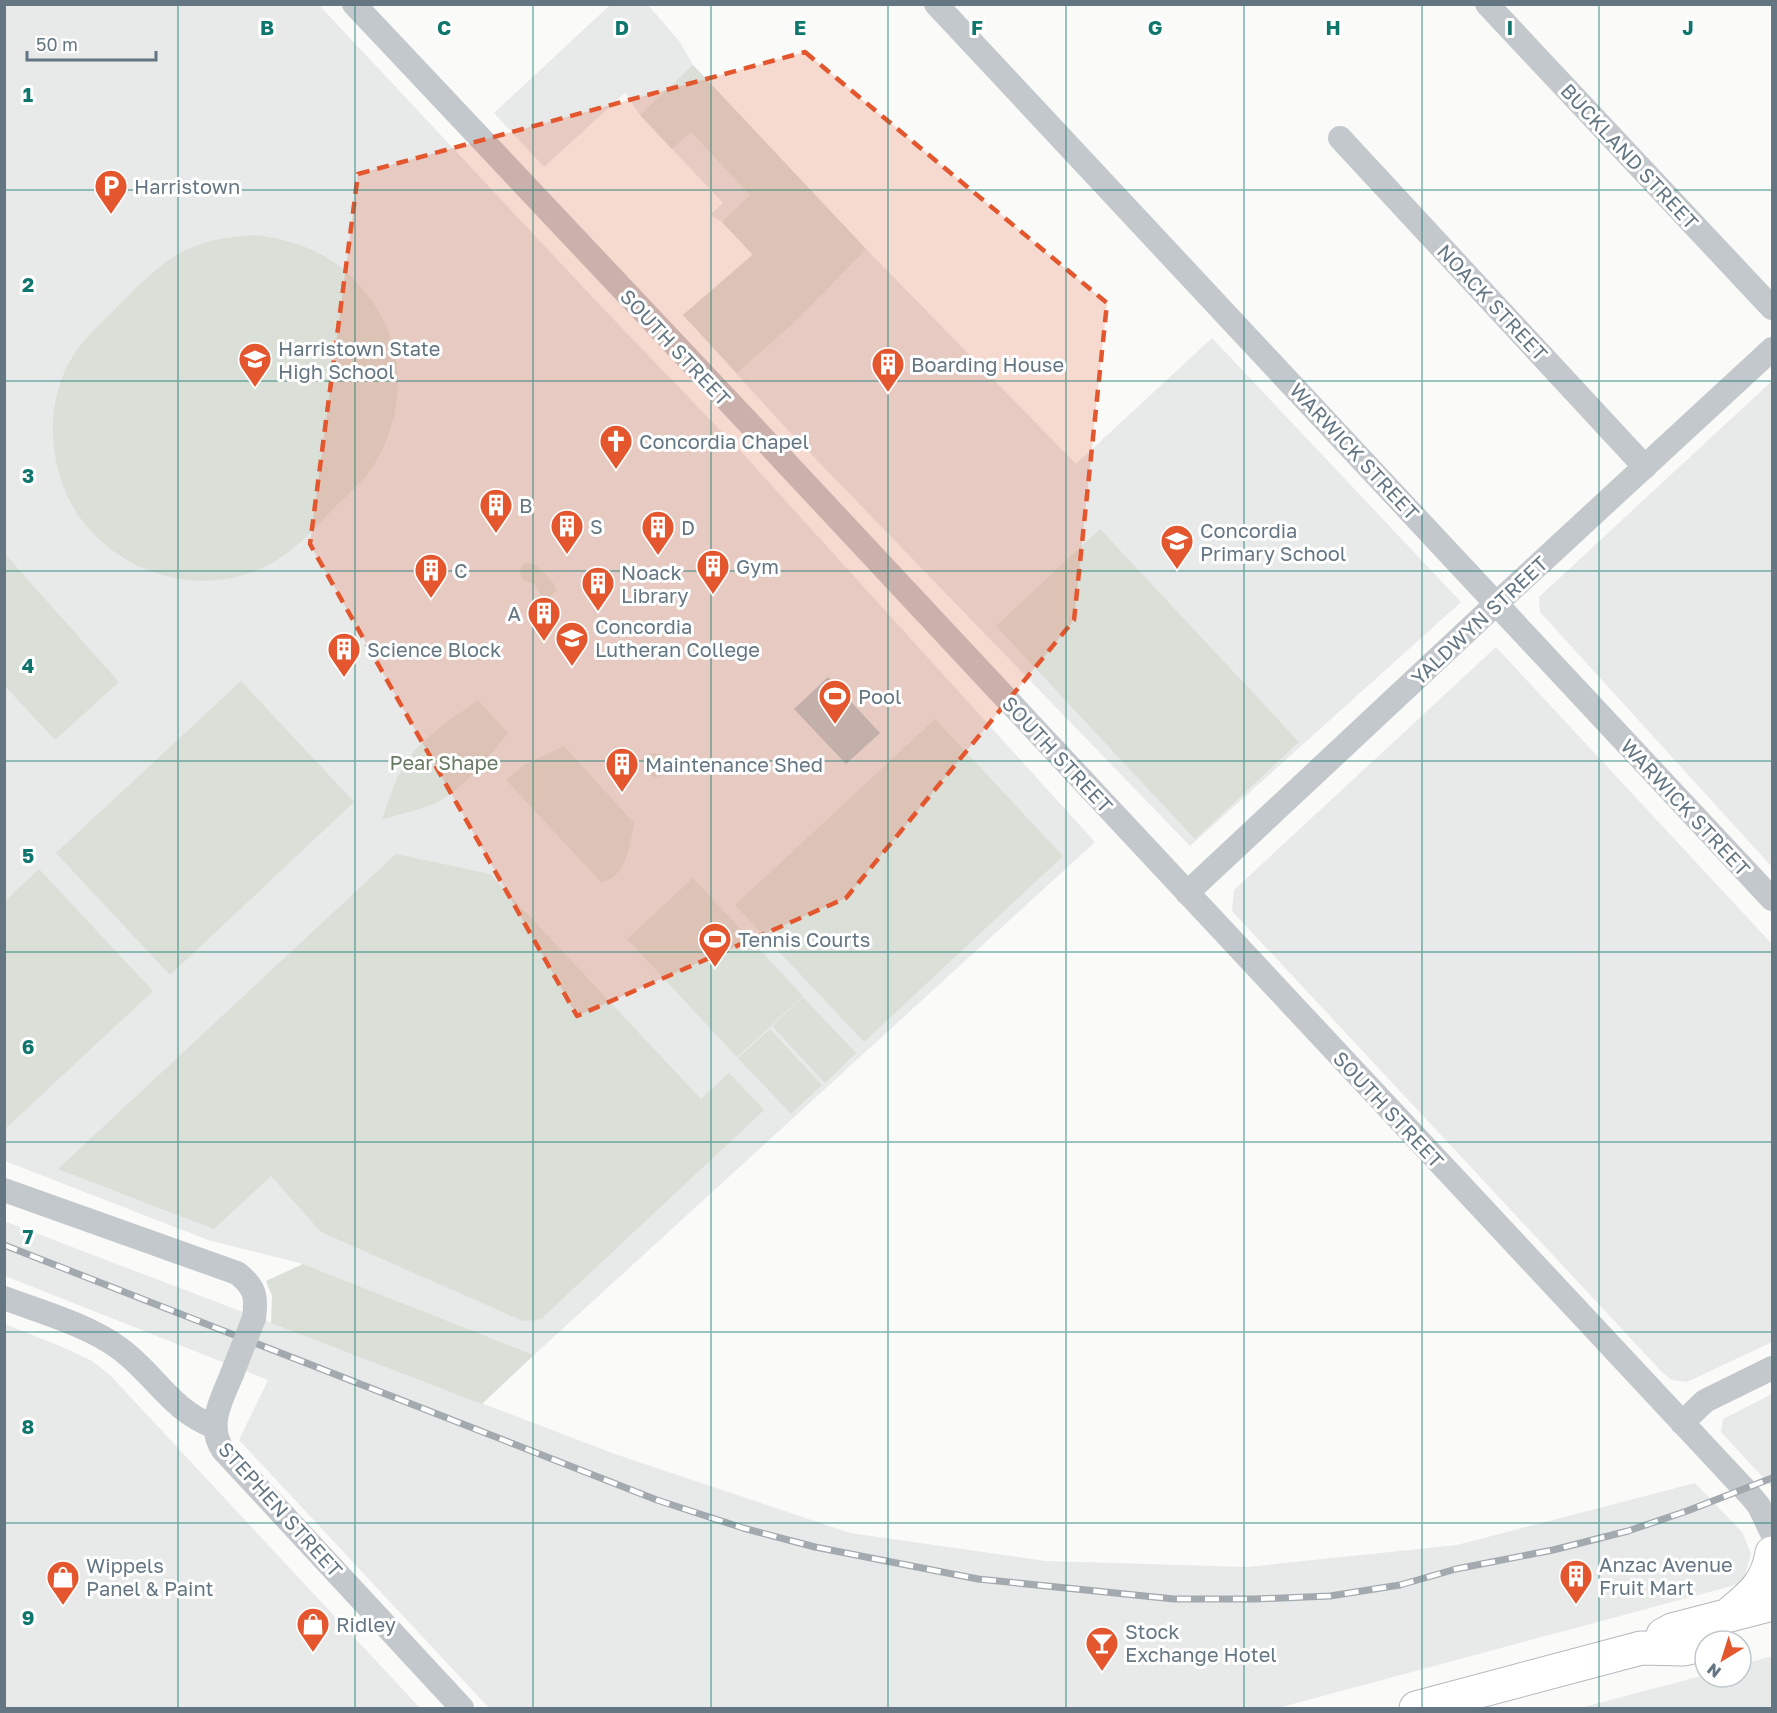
<svg xmlns="http://www.w3.org/2000/svg" width="1777" height="1713" viewBox="0 0 1777 1713" font-family="'Golos Text',sans-serif">
  <style>
    .built { fill: #e8e9e9 }
    .green { fill: #dadfd7 }
    .water { fill: #bbc7cb }
    .lines { fill: none; stroke-linecap: round; stroke-linejoin: round }
    .highway-casing { stroke: #b4b9bd; stroke-width: 35 }
    .minor { stroke: #c3c8cc; stroke-width: 24 }
    .highway { stroke: #fff; stroke-width: 33 }
    .rail-casing { stroke: #a2aab0; stroke-width: 7 }
    .rail { stroke: #fff; stroke-width: 4.5; stroke-dasharray: 14; stroke-linecap: butt }
    .minor-bridge { stroke: #c3c8cc; stroke-width: 24 }
    .marked { fill: #e4572e; fill-opacity: 0.2; stroke: #e4572e; stroke-width: 4.5; stroke-dasharray: 12 8; stroke-linejoin: round }
    .grid { fill: none; stroke: #0f766e; stroke-width: 1.5; stroke-opacity: 0.55 }
    .labels { text-anchor: middle; dominant-baseline: central; stroke-width: 6; stroke-linejoin: round; paint-order: stroke }
    .street-label { font-size: 20px; fill: #657683; stroke: #fff }
    .poi-label { font-size: 20px; fill: #657683; stroke: #fff; text-anchor: start }
    .park-label { font-size: 20px; fill: #687a64; stroke: #fff }
    .grid-label { font-size: 20px; text-anchor: middle; font-weight: bold; fill: #0f766e; stroke: #fff; stroke-width: 6; stroke-linejoin: round; paint-order: stroke }
  </style>
  <rect width="100%" height="100%" fill="#fafaf8"/>
  <path class="built" d="M4,5H319L597,302L744,455L1095,842L534,1355L303,1264L208,1240L5,1161Z
    M610,5H648L680,42L693,65L866,249L1076,464L1212,338L1461,602L1190,846L785,427L683,315L753,254L722,222L710,215L723,203L640,115L625,93L544,167L494,113Z
    M1772,381V867L1540,612L1539,597Z
    M1496,647L1772,944V1342L1687,1382L1672,1380L1662,1372L1232,911L1234,890Z
    M4,1221L615,1454L850,1533L1046,1561L1247,1567L1457,1545L1695,1483L1743,1533L1751,1554L1743,1583L1278,1708H489L239,1440L268,1380L5,1276Z
    M5,1324L67,1349L92,1361L110,1375L420,1708H5Z
    M1772,1394V1487L1721,1432L1723,1419Z
    M1772,1656V1708H1580L1705,1675V1677H1741V1665Z"/>
  <path class="green" d="M693,65L866,249L800,317L737,373L683,315L753,255L722,222L750,195L691,132L672,149L640,115Z
    M255,235C305,242 338,256 369,297C408,347 406,416 372,468C362,483 345,497 332,510C316,527 300,545 280,558C217,600 129,581 83,522C46,473 41,396 80,346C91,332 105,320 117,307C164,259 186,239 255,235Z
    M1100,529L1299,742L1195,839L996,626Z
    M5,554L119,682L55,740L5,686Z
    M525,562L535,564L552,581L557,590L550,597L541,595L535,585L522,579C519,572 519,568 525,562Z
    M241,681L354,802L170,975L56,853Z
    M478,700L508,733C488,756 467,786 439,801C422,810 400,814 382,819C389,801 394,780 405,764C422,736 453,719 478,700Z
    M935,719L1063,856L864,1042L735,905Z
    M564,746L634,823C630,844 627,878 601,882L506,780L524,765Z
    M644 765a12 12 0 1 1 24 0a12 12 0 1 1-24 0Z
    M396,854L490,874L701,1099L729,1073L764,1110L542,1318L536,1320L523,1321L321,1232L271,1176L214,1229L58,1169Z
    M39,869L153,991L5,1129V901Z
    M693,878L803,996L737,1057L627,939Z
    M803,997L856,1053L825,1083L772,1026Z
    M770,1029L822,1085L791,1114L738,1058Z
    M303,1264L534,1355L482,1404L271,1323L272,1296L266,1281Z"/>
  <path class="water" d="M828,677L880,733L846,764L794,709Z"/>
  <g class="lines">
    <defs>
      <path id="highway" d="M1729,1614C1751,1596 1767,1584 1772,1553
        M1663,1635L1672,1630L1772,1604
        M1416,1708L1641,1648L1684,1649L1705,1644"/>
    </defs>
    <use href="#highway" class="highway-casing"/>
    <path class="minor" d="M354,4L747,421L1750,1495L1759,1506L1772,1533
      M936,4L1772,899
      M1487,4L1772,308
      M1340,138L1645,467
      M1187,893L1497,603L1772,349
      M4,1190L237,1273C255,1287 257,1296 254,1318
      M4,1298C41,1312 88,1325 119,1348C155,1374 170,1410 215,1427
      M232,1374C222,1399 206,1425 223,1450L462,1708
      M1682,1423L1705,1401L1772,1368"/>
    <use href="#highway" class="highway"/>
    <defs>
      <path id="rail" d="M4,1245L657,1500L743,1528L815,1547L978,1579L1174,1599H1255L1330,1596L1400,1585L1456,1569L1553,1550L1628,1531L1687,1511L1772,1478"/>
    </defs>
    <use href="#rail" class="rail-casing"/>
    <use href="#rail" class="rail"/>
    <path class="minor-bridge" d="M232,1374L254,1318"/>
  </g>
  <path class="marked" d="M805,52L1107,303L1074,620L846,898L577,1016L310,544L358,174Z"/>
  <path class="grid" d="M178,4V1708M355,4V1708M533,4V1708M711,4V1708M888,4V1708M1066,4V1708M1244,4V1708M1422,4V1708M1599,4V1708M4,190H1772M4,381H1772M4,571H1772M4,761H1772M4,952H1772M4,1142H1772M4,1332H1772M4,1523H1772"/>
  <defs>
    <symbol id="parking-pin" viewBox="-11 -11 22 30"><path d="M0 17L-7.5 6A9.5 9.5 0 1 1 7.5 6Z" fill="#e4572e" stroke="#fff"/><path d="M-3.5-5.5H1a3.5 3.5 0 0 1 0 7H-1V5.5H-3.5ZM-1-3.4V-.6H.8a1.4 1.4 0 0 0 0-2.8Z" fill="#fff"/></symbol>
    <symbol id="school-pin" viewBox="-11 -11 22 30"><path d="M0 17L-7.5 6A9.5 9.5 0 1 1 7.5 6Z" fill="#e4572e" stroke="#fff"/><path d="M0-5L7-2L0 1L-7-2ZM-4 1L0 2.5L4 1V4Q0 6-4 4Z" fill="#fff"/></symbol>
    <symbol id="building-pin" viewBox="-11 -11 22 30"><path d="M0 17L-7.5 6A9.5 9.5 0 1 1 7.5 6Z" fill="#e4572e" stroke="#fff"/><path d="M-4-6H4V6H1V3H-1V6H-4ZM-2.5-4.3h1.7v1.8h-1.7ZM.8-4.3h1.7v1.8H.8ZM-2.5-1h1.7V.8h-1.7ZM.8-1h1.7V.8H.8Z" fill="#fff"/></symbol>
    <symbol id="church-pin" viewBox="-11 -11 22 30"><path d="M0 17L-7.5 6A9.5 9.5 0 1 1 7.5 6Z" fill="#e4572e" stroke="#fff"/><path d="M-1.2-6h2.4v3.5h3.3v2.4h-3.3V6h-2.4V-.1h-3.3v-2.4h3.3Z" fill="#fff"/></symbol>
    <symbol id="stadium-pin" viewBox="-11 -11 22 30"><path d="M0 17L-7.5 6A9.5 9.5 0 1 1 7.5 6Z" fill="#e4572e" stroke="#fff"/><path d="M0-5a6.5 5 0 1 0 0 10a6.5 5 0 1 0 0-10ZM-3.5-1.8h7v3.6h-7Z" fill="#fff"/></symbol>
    <symbol id="shop-pin" viewBox="-11 -11 22 30"><path d="M0 17L-7.5 6A9.5 9.5 0 1 1 7.5 6Z" fill="#e4572e" stroke="#fff"/><path d="M-5-2.5h2.3a2.7 3.5 0 0 1 5.4 0H5L5.5 6h-11ZM-1.5-2.5h3a1.5 2.3 0 0 0-3 0Z" fill="#fff"/></symbol>
    <symbol id="bar-pin" viewBox="-11 -11 22 30"><path d="M0 17L-7.5 6A9.5 9.5 0 1 1 7.5 6Z" fill="#e4572e" stroke="#fff"/><path d="M-6-5H6L.8 .8V4.5H3.5V6h-7V4.5H-.8V.8Z" fill="#fff"/></symbol>
  </defs>
  <g fill-rule="evenodd">
    <use href="#parking-pin" x="92" y="167" width="38" height="52"/>
    <use href="#school-pin" x="236" y="340" width="38" height="52"/>
    <use href="#building-pin" x="869" y="345" width="38" height="52"/>
    <use href="#church-pin" x="597" y="422" width="38" height="52"/>
    <use href="#building-pin" x="477" y="486" width="38" height="52"/>
    <use href="#building-pin" x="548" y="507" width="38" height="52"/>
    <use href="#building-pin" x="639" y="508" width="38" height="52"/>
    <use href="#school-pin" x="1158" y="522" width="38" height="52"/>
    <use href="#building-pin" x="694" y="547" width="38" height="52"/>
    <use href="#building-pin" x="412" y="551" width="38" height="52"/>
    <use href="#building-pin" x="579" y="564" width="38" height="52"/>
    <use href="#building-pin" x="525" y="594" width="38" height="52"/>
    <use href="#school-pin" x="553" y="619" width="38" height="52"/>
    <use href="#building-pin" x="325" y="630" width="38" height="52"/>
    <use href="#stadium-pin" x="816" y="677" width="38" height="52"/>
    <use href="#building-pin" x="603" y="745" width="38" height="52"/>
    <use href="#stadium-pin" x="696" y="920" width="38" height="52"/>
    <use href="#building-pin" x="1557" y="1557" width="38" height="52"/>
    <use href="#shop-pin" x="44" y="1558" width="38" height="52"/>
    <use href="#shop-pin" x="294" y="1605" width="38" height="52"/>
    <use href="#bar-pin" x="1083" y="1624" width="38" height="52"/>
  </g>
  <g class="labels">
    <g class="street-label">
      <text transform="translate(1630 156) rotate(47)">BUCKLAND STREET</text>
      <text transform="translate(1493 302) rotate(47)">NOACK STREET</text>
      <text transform="translate(676 347) rotate(47)">SOUTH STREET</text>
      <text transform="translate(1355 451) rotate(47)">WARWICK STREET</text>
      <text transform="translate(1479 620) rotate(-43)">YALDWYN STREET</text>
      <text transform="translate(1058 754) rotate(47)">SOUTH STREET</text>
      <text transform="translate(1686 807) rotate(47)">WARWICK STREET</text>
      <text transform="translate(1389 1109) rotate(47)">SOUTH STREET</text>
      <text transform="translate(281 1509) rotate(48)">STEPHEN STREET</text>
    </g>
    <g class="poi-label">
      <text x="134" y="186">Harristown</text>
      <text x="278" y="348">Harristown State<tspan x="278" dy="23">High School</tspan></text>
      <text x="911" y="364">Boarding House</text>
      <text x="639" y="441">Concordia Chapel</text>
      <text x="519" y="505">B</text>
      <text x="590" y="526">S</text>
      <text x="681" y="527">D</text>
      <text x="1200" y="530">Concordia<tspan x="1200" dy="23">Primary School</tspan></text>
      <text x="736" y="566">Gym</text>
      <text x="454" y="570">C</text>
      <text x="621" y="572">Noack<tspan x="621" dy="23">Library</tspan></text>
      <text x="521" y="613" text-anchor="end">A</text>
      <text x="595" y="626">Concordia<tspan x="595" dy="23">Lutheran College</tspan></text>
      <text x="367" y="649">Science Block</text>
      <text x="858" y="696">Pool</text>
      <text x="645" y="764">Maintenance Shed</text>
      <text x="738" y="939">Tennis Courts</text>
      <text x="1599" y="1564">Anzac Avenue<tspan x="1599" dy="23">Fruit Mart</tspan></text>
      <text x="86" y="1565">Wippels<tspan x="86" dy="23">Panel &amp; Paint</tspan></text>
      <text x="336" y="1624">Ridley</text>
      <text x="1125" y="1631">Stock<tspan x="1125" dy="23">Exchange Hotel</tspan></text>
    </g>
    <g class="park-label">
      <text x="444" y="762">Pear Shape</text>
    </g>
  </g>
  <g class="grid-label">
    <text x="267" y="35">B</text>
    <text x="444" y="35">C</text>
    <text x="622" y="35">D</text>
    <text x="800" y="35">E</text>
    <text x="977" y="35">F</text>
    <text x="1155" y="35">G</text>
    <text x="1333" y="35">H</text>
    <text x="1510" y="35">I</text>
    <text x="1688" y="35">J</text>
    <text x="28" y="102">1</text>
    <text x="28" y="292">2</text>
    <text x="28" y="483">3</text>
    <text x="28" y="673">4</text>
    <text x="28" y="863">5</text>
    <text x="28" y="1054">6</text>
    <text x="28" y="1244">7</text>
    <text x="28" y="1434">8</text>
    <text x="28" y="1625">9</text>
  </g>
  <rect width="1777" height="1713" fill="none" stroke="#657683" stroke-width="12"/>
  <g transform="translate(1723 1659) rotate(218)"><circle r="28" fill="#ffffff" stroke="#c1c8cd" stroke-width="1.5"/>
  <path d="M0-4.5L10 22L0 15L-10 22Z" fill="#e4572e"/>
  <text y="-9" font-size="16" font-weight="bold" text-anchor="middle" fill="#657683">N</text>
  </g>
  <path d="M27 51v9h129v-9" fill="none" stroke="#657683" stroke-width="3"/>
  <text x="36" y="51" font-size="18" fill="#657683" stroke="#ffffff" stroke-width="4.5" paint-order="stroke">50 m</text>
</svg>
